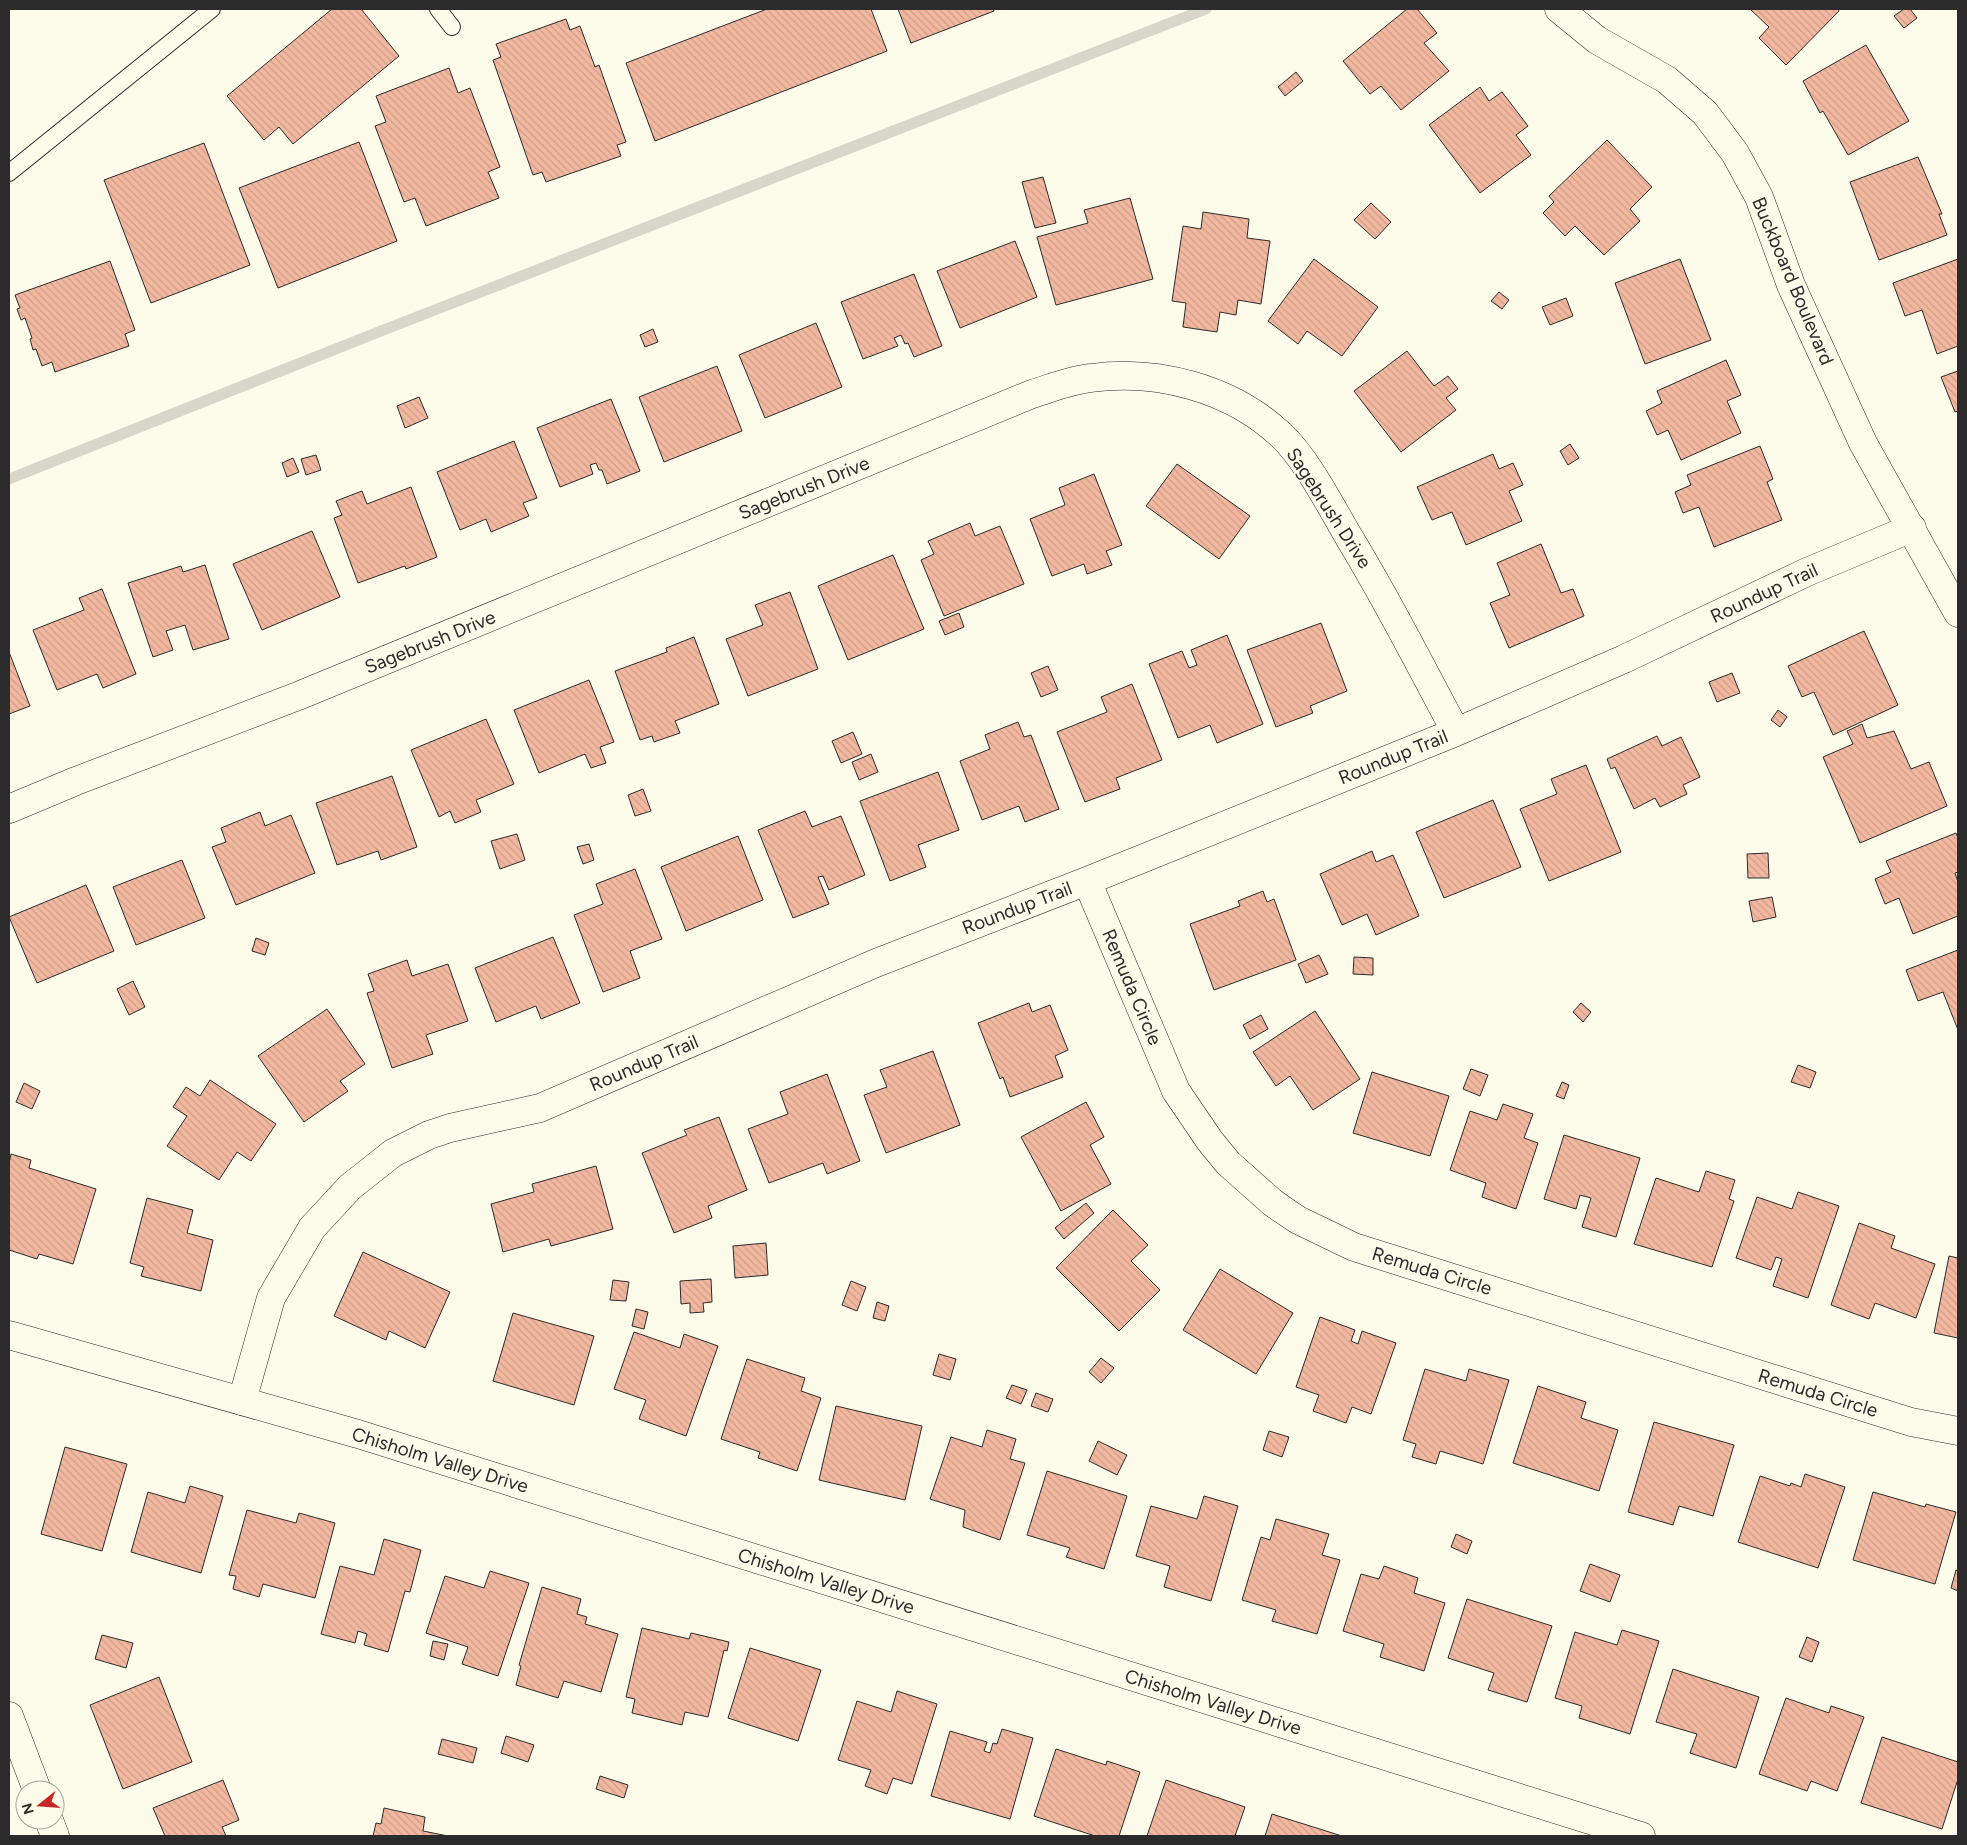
<svg xmlns="http://www.w3.org/2000/svg" width="1967" height="1845" viewBox="0 0 1967 1845" font-family="Figtree,sans-serif">
  <style>
    .lines { fill: none; stroke-linecap: round; stroke-linejoin: round }
    .stream { stroke: #d8d7c9; stroke-width: 11 }
    .building { fill: url(#building-back-hatch); stroke: #2b2b2b }
    .service-casing { stroke: #2b2b2b; stroke-width: 18 }
    .minor-casing { stroke: #2b2b2b; stroke-width: 29 }
    .tertiary-casing { stroke: #2b2b2b; stroke-width: 29 }
    .service { stroke: #fdfbea; stroke-width: 16 }
    .minor { stroke: #fdfbea; stroke-width: 28 }
    .tertiary { stroke: #fdfbea; stroke-width: 28 }
    .labels { text-anchor: middle; dominant-baseline: central; stroke-width: 4; stroke-linejoin: round; paint-order: stroke }
    .street-label { font-size: 19px; fill: #2b2b2b; stroke: #fdfbea }
  </style>
  <defs>
    <pattern id="building-back-hatch" width="6" height="6" patternUnits="userSpaceOnUse" patternTransform="scale(1.25)"><rect width="6" height="6" fill="#f2b8a0"/><path d="M-1 5l2 2M0 0l6 6M5-1l2 2" fill="none" stroke="#d09e8a"/></pattern>
  </defs>
  <rect width="100%" height="100%" fill="#fdfbea"/>
  <g class="lines">
    <path class="stream" d="M9,479L386,329L1206,9"/>
  </g>
  <path class="building" d="M332,9H361L399,56L293,144L279,127L264,140L227,96Z
    M767,9H871L887,51L655,141L626,63Z
    M898,9H993L994,11L911,43Z
    M1407,9H1417L1437,33L1424,43L1449,71L1401,110L1381,86L1370,94L1343,61Z
    M1750,9H1838L1839,11L1786,65L1759,38L1769,27Z
    M1904,9H1910L1917,18L1904,28L1894,16Z
    M566,19L570,30L580,26L595,67L599,65L626,142L617,145L621,156L546,182L542,172L533,175L493,60L501,57L496,44Z
    M1866,45L1909,121L1848,155L1823,111L1820,113L1803,81Z
    M449,68L458,93L470,88L500,167L488,172L499,198L426,226L415,198L404,202L375,126L386,122L376,96Z
    M1296,72L1303,81L1285,96L1278,87Z
    M1480,87L1489,101L1502,92L1528,126L1516,135L1531,155L1480,193L1429,125Z
    M1607,140L1652,187L1630,209L1640,221L1604,255L1575,226L1565,236L1543,213L1554,202L1549,196Z
    M359,142L397,241L278,288L239,188Z
    M204,143L250,265L151,303L104,180Z
    M1918,157L1942,214H1939L1947,235L1879,260L1850,182Z
    M1043,177L1056,223L1035,228L1022,182Z
    M1130,198L1153,279L1056,305L1037,237L1088,223L1084,210Z
    M1371,203L1391,222L1375,239L1354,220Z
    M1203,212L1249,219L1247,238L1270,241L1261,304L1238,300L1236,315L1220,312L1217,332L1183,327L1186,303L1172,301L1183,226L1201,229Z
    M1015,241L1037,297L960,328L937,271Z
    M1314,259L1378,307L1342,356L1307,331L1298,344L1268,321Z
    M1680,259L1711,340L1645,364L1615,283Z
    M1958,259V346L1937,354L1922,310L1905,316L1893,283Z
    M110,261L135,330L125,334L129,346L55,372L52,362L42,366L36,349L33,350L30,339L32,338L25,318L21,320L17,309L20,308L15,295Z
    M914,274L942,346L914,357L908,343L905,344L901,335L894,338L898,346L863,359L841,302Z
    M1499,292L1509,300L1502,309L1491,301Z
    M1566,298L1573,316L1550,325L1542,307Z
    M816,323L842,387L765,418L739,355Z
    M653,329L658,342L645,347L640,335Z
    M1407,351L1434,386L1448,376L1458,389L1446,398L1456,410L1401,452L1354,391Z
    M1726,360L1741,395L1727,401L1741,433L1681,460L1668,430L1657,435L1646,411L1662,403L1657,391Z
    M717,366L742,431L664,462L639,397Z
    M1958,371V411L1955,412L1941,377Z
    M419,397L428,418L405,428L397,406Z
    M611,399L640,471L607,484L602,470H599L596,463L590,465L593,474L560,487L537,428Z
    M514,441L537,498L523,503L529,516L491,532L486,519L460,530L437,472Z
    M1570,444L1579,458L1568,465L1560,451Z
    M1760,446L1773,479L1767,482L1782,520L1714,547L1699,507L1683,513L1675,492L1691,485L1687,475Z
    M1493,454L1499,469L1513,463L1523,485L1509,491L1522,521L1466,545L1452,512L1432,520L1417,487Z
    M316,455L321,470L306,475L301,459Z
    M293,458L299,472L287,477L282,463Z
    M1177,464L1250,516L1219,559L1146,506Z
    M1094,474L1122,545L1106,551L1112,565L1087,574L1084,564L1052,576L1030,519L1065,505L1059,488Z
    M411,487L437,557L406,569L405,566L358,583L334,518L342,515L336,501L362,491L367,504Z
    M970,523L975,536L1000,526L1024,584L944,616L921,560L934,554L928,541Z
    M312,531L340,597L262,630L233,564Z
    M1541,544L1561,593L1573,589L1584,616L1509,648L1490,603L1510,595L1497,563Z
    M893,555L924,629L848,660L818,586Z
    M205,565L229,639L193,650L185,625L166,631L173,650L153,657L128,583L181,566L183,572Z
    M102,589L136,674L103,688L97,674L57,690L33,630L84,610L79,598Z
    M790,592L818,669L748,696L726,639L763,625L755,605Z
    M959,613L964,627L945,635L939,621Z
    M1321,623L1347,691L1310,706L1313,713L1276,727L1247,650Z
    M1864,631L1898,705L1833,735L1814,692L1802,697L1788,666Z
    M1227,635L1263,724L1217,743L1210,725L1178,738L1149,664L1182,651L1189,668L1197,665L1191,650Z
    M694,637L719,704L675,721L680,733L654,742L652,736L640,740L615,671L667,652L666,648Z
    M9,652L30,706L9,714Z
    M1048,666L1058,690L1041,697L1031,673Z
    M1732,673L1740,693L1717,702L1709,682Z
    M589,680L614,742L600,747L606,763L591,768L585,754L539,773L514,710Z
    M1132,684L1162,760L1116,778L1120,789L1085,802L1057,732L1107,712L1101,697Z
    M1778,710L1787,717L1780,727L1771,720Z
    M486,719L514,784L476,800L481,812L455,823L450,811L439,817L411,750Z
    M1018,722L1024,737L1031,735L1059,809L1025,822L1019,806L982,820L960,761L990,749L985,735Z
    M1862,724L1867,738L1894,731L1911,769L1929,762L1947,806L1860,843L1823,757L1853,744L1847,731Z
    M853,732L862,754L841,763L832,741Z
    M1657,736L1662,746L1681,737L1700,777L1683,785L1687,794L1660,807L1655,798L1634,809L1615,767L1611,769L1607,759Z
    M871,754L878,772L859,780L852,762Z
    M1586,765L1621,852L1549,881L1520,809L1557,794L1551,779Z
    M938,772L959,830L918,845L926,867L890,881L860,801Z
    M392,776L417,847L381,860L378,851L337,865L316,803Z
    M643,789L651,811L635,816L628,795Z
    M1493,800L1521,867L1444,898L1416,832Z
    M805,811L812,827L841,816L865,875L829,890L823,876L818,877L829,904L793,918L758,830Z
    M260,812L265,826L291,815L315,873L236,905L212,847L226,842L221,828Z
    M1956,833L1958,838V872L1955,873L1958,882V916L1913,934L1899,898L1885,904L1875,879L1891,872L1886,861Z
    M517,834L525,860L500,869L491,841Z
    M738,836L763,900L686,931L661,867Z
    M589,844L594,860L583,864L577,847Z
    M1372,851L1376,862L1393,855L1419,916L1376,935L1367,914L1342,925L1320,874Z
    M1768,853L1769,878H1748L1747,854Z
    M182,860L205,918L136,945L113,887Z
    M635,869L662,939L630,951L640,978L603,992L574,915L603,904L596,884Z
    M86,885L114,951L37,983L9,917Z
    M1263,891L1267,902L1274,899L1296,960L1214,990L1190,924L1240,906L1238,901Z
    M1772,897L1776,917L1753,922L1749,901Z
    M553,937L580,1003L541,1019L536,1006L496,1022L475,968Z
    M256,938L269,943L265,955L252,951Z
    M1958,950V1030L1943,992L1918,1001L1906,970Z
    M1319,955L1328,974L1306,983L1298,964Z
    M1354,957L1373,958V975L1353,974Z
    M407,960L412,976L448,964L468,1021L426,1035L433,1054L392,1068L367,993L374,991L368,974Z
    M133,981L145,1007L129,1015L117,989Z
    M1029,1003L1032,1012L1050,1005L1068,1050L1055,1056L1063,1077L1010,1097L1003,1077L1000,1079L978,1023Z
    M1581,1003L1591,1012L1583,1022L1573,1012Z
    M327,1009L365,1064L340,1081L348,1091L304,1122L258,1056Z
    M1315,1011L1360,1079L1313,1110L1290,1076L1276,1086L1253,1052Z
    M1261,1015L1268,1029L1250,1039L1243,1025Z
    M933,1051L960,1125L886,1153L864,1095L887,1087L880,1070Z
    M1798,1065L1816,1072L1810,1088L1791,1082Z
    M1471,1069L1488,1075L1480,1096L1463,1089Z
    M1372,1072L1449,1096L1430,1156L1353,1133Z
    M827,1074L860,1161L827,1174L823,1163L769,1183L748,1129L788,1114L780,1092Z
    M210,1080L276,1124L251,1161L237,1152L219,1180L167,1146L187,1116L173,1107L186,1087L200,1096Z
    M1562,1082L1569,1085L1564,1099L1556,1096Z
    M24,1083L40,1091L32,1109L16,1102Z
    M1086,1102L1104,1137L1090,1145L1111,1184L1061,1211L1021,1137Z
    M1503,1104L1533,1114L1524,1138L1538,1143L1516,1209L1482,1197L1486,1183L1450,1170L1470,1111L1497,1120Z
    M719,1117L747,1190L708,1206L712,1218L674,1233L642,1153L687,1135L684,1130Z
    M1564,1135L1640,1158L1616,1237L1582,1227L1591,1198L1580,1195L1576,1209L1544,1199Z
    M11,1154L31,1160L29,1168L96,1189L73,1264L39,1254L37,1259L9,1250V1163Z
    M596,1166L613,1229L551,1246L549,1239L503,1252L491,1204L534,1192L532,1184Z
    M1706,1171L1735,1180L1729,1199L1734,1201L1712,1267L1634,1244L1656,1178L1699,1192Z
    M1798,1192L1839,1206L1808,1298L1773,1286L1782,1259L1776,1257L1771,1270L1736,1258L1757,1197L1792,1209Z
    M147,1198L193,1210L187,1233L213,1240L201,1291L141,1276L144,1267L130,1263Z
    M1086,1203L1094,1213L1064,1239L1055,1228Z
    M1113,1210L1148,1245L1131,1261L1160,1290L1119,1331L1056,1268Z
    M1859,1223L1895,1236L1891,1248L1935,1264L1916,1318L1875,1303L1869,1319L1831,1305Z
    M766,1243L768,1275L735,1278L733,1246Z
    M363,1252L450,1292L425,1348L389,1331L386,1340L334,1316Z
    M1949,1256L1958,1258V1338L1934,1333Z
    M1220,1269L1293,1313L1256,1374L1183,1330Z
    M711,1279L712,1302L703,1303L704,1312L690,1313V1303L681,1304L680,1281Z
    M613,1280L629,1282L626,1301L610,1300Z
    M851,1281L866,1287L857,1311L842,1305Z
    M877,1302L889,1306L885,1321L873,1318Z
    M636,1309L648,1312L644,1329L632,1326Z
    M513,1313L594,1336L574,1405L493,1381Z
    M1320,1317L1355,1330L1351,1341L1358,1344L1362,1331L1396,1343L1371,1414L1352,1407L1346,1423L1313,1411L1319,1395L1296,1387Z
    M634,1332L680,1348L684,1334L718,1346L686,1436L639,1419L646,1400L614,1389Z
    M939,1354L956,1359L950,1380L933,1375Z
    M1101,1358L1114,1368L1101,1383L1089,1372Z
    M747,1359L805,1378L801,1391L821,1398L797,1471L758,1458L760,1452L721,1439Z
    M1425,1369L1466,1381L1469,1369L1509,1380L1483,1464L1440,1451L1436,1464L1412,1457L1416,1444L1403,1440Z
    M1012,1385L1027,1390L1021,1404L1006,1398Z
    M1538,1386L1586,1402L1581,1418L1618,1430L1599,1491L1513,1463Z
    M1036,1393L1053,1399L1048,1412L1031,1406Z
    M836,1406L922,1426L905,1500L819,1480Z
    M1654,1422L1734,1445L1713,1516L1679,1506L1673,1525L1628,1512Z
    M987,1430L1016,1439L1010,1459L1025,1463L1000,1540L963,1527L965,1510L930,1499L951,1437L982,1447Z
    M1269,1431L1289,1437L1282,1457L1263,1450Z
    M1098,1441L1127,1455L1117,1475L1089,1461Z
    M65,1447L127,1464L102,1551L41,1534Z
    M1047,1471L1127,1496L1104,1569L1066,1557L1070,1548L1027,1535Z
    M1805,1474L1845,1487L1818,1568L1738,1542L1760,1476L1790,1486L1791,1483L1801,1487Z
    M190,1486L223,1496L201,1573L131,1552L148,1492L185,1503Z
    M1873,1492L1925,1507L1926,1504L1956,1512L1935,1584L1853,1560Z
    M1204,1496L1238,1506L1211,1601L1164,1587L1170,1566L1136,1556L1151,1506L1197,1519Z
    M247,1510L296,1523L299,1513L335,1523L315,1598L263,1584L259,1597L233,1589L236,1576L229,1575Z
    M1276,1519L1329,1534L1322,1555L1340,1560L1317,1634L1272,1621L1276,1610L1242,1600L1261,1537L1270,1540Z
    M1456,1534L1472,1541L1467,1554L1451,1547Z
    M384,1539L421,1550L410,1592L405,1591L388,1652L364,1645L367,1634L358,1631L355,1643L321,1634L340,1566L374,1575Z
    M1590,1564L1620,1575L1610,1602L1580,1591Z
    M1384,1566L1418,1578L1414,1593L1445,1603L1424,1671L1380,1657L1384,1644L1343,1631L1361,1574L1379,1579Z
    M1956,1570L1958,1571V1591L1951,1588Z
    M490,1571L529,1583L498,1676L462,1664L468,1647L426,1633L445,1576L484,1588Z
    M542,1587L581,1599L577,1614L587,1617L585,1624L618,1634L601,1692L564,1681L558,1698L516,1685L521,1666L519,1665Z
    M1467,1599L1552,1626L1527,1702L1488,1690L1494,1673L1448,1658Z
    M642,1628L689,1639L691,1633L729,1642L727,1651L724,1650L708,1717L685,1712L682,1725L632,1713L635,1699L626,1697Z
    M1622,1630L1659,1641L1630,1734L1579,1718L1582,1706L1555,1698L1575,1632L1617,1645Z
    M102,1635L133,1643L126,1668L95,1659Z
    M1807,1637L1819,1642L1812,1662L1799,1657Z
    M433,1641L448,1644L444,1660L430,1656Z
    M750,1648L821,1670L798,1741L728,1718Z
    M1673,1669L1759,1697L1736,1768L1690,1753L1697,1734L1656,1722Z
    M159,1677L192,1762L123,1789L90,1705Z
    M897,1691L937,1704L912,1784L893,1778L887,1794L865,1786L871,1770L838,1760L857,1701L891,1712Z
    M1786,1698L1829,1713L1831,1706L1864,1717L1837,1791L1811,1781L1807,1791L1759,1774Z
    M1002,1729L1033,1738L1010,1819L931,1796L950,1731L987,1742L984,1751L990,1753L993,1743L997,1744Z
    M506,1736L534,1745L528,1762L501,1753Z
    M1882,1737L1958,1762V1779L1942,1829L1861,1803Z
    M442,1739L477,1748L473,1763L438,1754Z
    M1056,1749L1106,1765L1107,1761L1140,1772L1119,1836H1095L1034,1816Z
    M600,1776L628,1785L624,1798L596,1789Z
    M223,1780L239,1820L222,1827L226,1836H165L153,1808Z
    M1166,1780L1245,1807L1235,1836H1147Z
    M384,1808L425,1817L423,1831L448,1836H373L376,1823L381,1824Z
    M1272,1814L1275,1815L1342,1836H1265Z"/>
  <g class="lines">
    <defs>
      <path id="service" d="M438,9L452,27
        M9,173L212,9"/>
      <path id="minor" d="M1559,9L1597,40L1667,80L1705,113L1735,153L1759,197L1791,285L1863,443L1958,613
        M9,809L76,781L298,696L1032,394C1051,388 1071,380 1091,378C1157,369 1231,388 1281,435C1307,459 1331,507 1350,539C1388,601 1421,667 1456,732
        M1087,881L1176,1091L1210,1141L1228,1163L1273,1203L1298,1220L1354,1247L1911,1422L1958,1431
        M242,1401L271,1298L312,1228L350,1187L393,1153L429,1135L450,1128L540,1108L876,963L1087,881L1456,732L1624,659L1807,572L1912,528
        M9,1716L37,1790
        M49,1820L55,1836"/>
      <path id="tertiary" d="M9,1335L358,1434L1641,1836"/>
    </defs>
    <use href="#service" class="service-casing"/>
    <use href="#minor" class="minor-casing"/>
    <use href="#tertiary" class="tertiary-casing"/>
    <use href="#service" class="service"/>
    <use href="#minor" class="minor"/>
    <use href="#tertiary" class="tertiary"/>
  </g>
  <g class="labels">
    <g class="street-label">
      <text transform="translate(1793 281) rotate(67)">Buckboard Boulevard</text>
      <text transform="translate(804 488) rotate(-22)">Sagebrush Drive</text>
      <text transform="translate(1329 508) rotate(57)">Sagebrush Drive</text>
      <text transform="translate(1764 593) rotate(-25)">Roundup Trail</text>
      <text transform="translate(430 642) rotate(-22)">Sagebrush Drive</text>
      <text transform="translate(1393 757) rotate(-22)">Roundup Trail</text>
      <text transform="translate(1017 908) rotate(-21)">Roundup Trail</text>
      <text transform="translate(1132 987) rotate(67)">Remuda Circle</text>
      <text transform="translate(644 1063) rotate(-23)">Roundup Trail</text>
      <text transform="translate(1432 1271) rotate(17)">Remuda Circle</text>
      <text transform="translate(1818 1393) rotate(17)">Remuda Circle</text>
      <text transform="translate(440 1460) rotate(17)">Chisholm Valley Drive</text>
      <text transform="translate(826 1581) rotate(17)">Chisholm Valley Drive</text>
      <text transform="translate(1213 1702) rotate(17)">Chisholm Valley Drive</text>
    </g>
  </g>
  <rect width="1967" height="1845" fill="none" stroke="#2b2b2b" stroke-width="20"/>
  <g transform="translate(40 1805) rotate(253)"><circle r="24" fill="#fdfbea" stroke="#a9a89e"/>
  <path d="M0-4L9 19L0 12L-9 19Z" fill="#c62828"/>
  <text y="-8" font-size="14" font-weight="bold" text-anchor="middle" fill="#2b2b2b">N</text>
  </g>
</svg>
